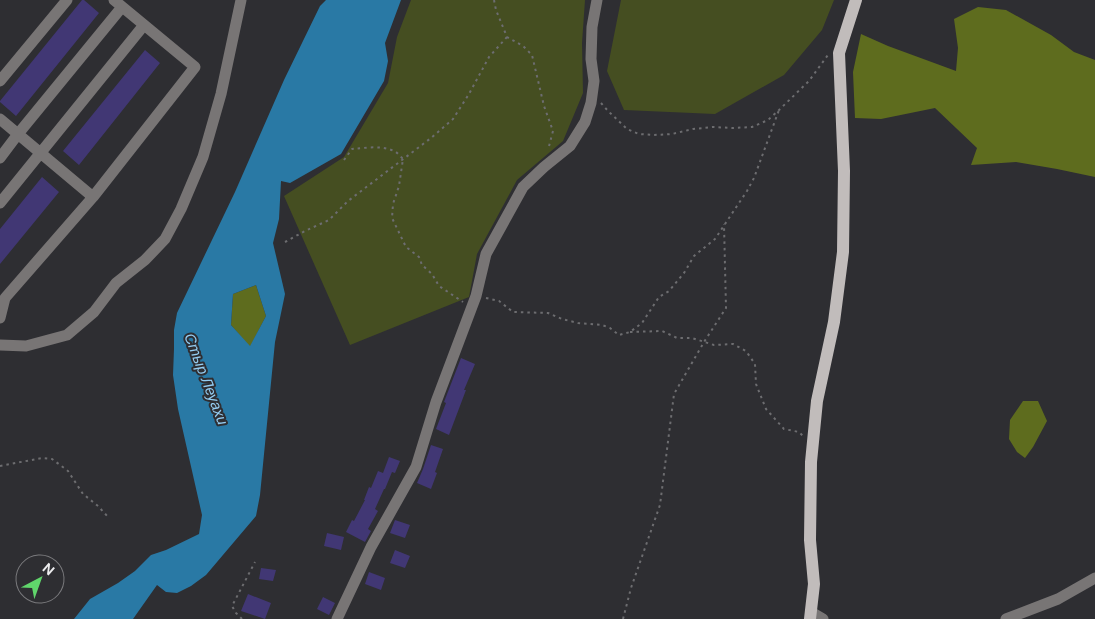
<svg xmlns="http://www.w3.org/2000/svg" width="1095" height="619" viewBox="0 0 1095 619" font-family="'DM Sans',sans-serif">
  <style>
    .green { fill: #454e21 }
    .forest { fill: #5e6c1e }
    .water { fill: #2979a5; fill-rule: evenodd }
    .building { fill: #413774 }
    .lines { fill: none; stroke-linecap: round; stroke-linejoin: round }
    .path { stroke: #6d6d70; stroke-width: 2; stroke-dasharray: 2.5 4; stroke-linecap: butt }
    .minor { stroke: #787575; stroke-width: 11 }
    .major { stroke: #c1bcbb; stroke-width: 12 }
    .labels { text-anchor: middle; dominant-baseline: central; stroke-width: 4; stroke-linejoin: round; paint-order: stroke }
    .water-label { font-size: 15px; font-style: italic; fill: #94cdf2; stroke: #2e2e32 }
  </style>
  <rect width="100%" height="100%" fill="#2e2e32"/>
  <path class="green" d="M411,0H585L582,43L583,93L563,141L517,180L477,254L469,297L350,345L284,196L344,157L388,83L397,37Z
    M621,0H834L822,30L784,75L715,114L624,110L607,71Z"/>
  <path class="forest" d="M978,7L1006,10L1051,35L1074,52L1095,60V177L1057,169L1016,162L971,165L977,148L935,108L881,119L855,118L853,72L861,34L888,46L956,71L958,48L954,19Z
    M256,285L266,316L250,347L231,325L233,294Z
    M1023,401H1038L1047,421L1033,447L1025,458L1017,452L1009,439L1010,420Z"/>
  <path class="water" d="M326,0H401L385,43L388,61L384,81L341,154L290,183L281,181L279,219L273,243L285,294L275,342L260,495L256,516L206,575L191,586L177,593L166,592L157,585L133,619H74L90,599L118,583L135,571L151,555L166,550L199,534L202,515L178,409L173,375L174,349V330L177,313L235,192L284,80L320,6ZM256,285L266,316L250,346L231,325L233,294Z"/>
  <path class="building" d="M82,0H84L99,13L16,116L0,102V101Z
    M145,50L160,63L79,165L63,151Z
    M42,177L59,192L0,264V229Z
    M461,358L475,364L464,390H466L449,435L436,429L446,403L444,402Z
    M431,445L443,449L435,472L437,473L431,489L417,483L423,469Z
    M389,457L400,461L395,473L392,472L385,489H384L375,509L378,511L368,529L371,531L365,542L346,532L352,520L354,521L365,500H364L369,487L371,488L378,471L383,473Z
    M395,520L410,525L405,538L390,533Z
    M327,533L344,537L341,550L324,546Z
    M395,550L410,556L405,568L390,563Z
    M261,568L276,570L273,581L259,579Z
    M369,572L385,578L381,590L365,584Z
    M248,594L271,603L265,619L241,611Z
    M323,597L335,603L329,615L317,609Z"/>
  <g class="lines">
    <path class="path" d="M494,0L496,10L507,37L523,46L532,55L544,106L553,131L548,150
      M601,103L608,111L627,129L639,134L654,135L672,134L693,129L713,127L733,128L752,127L768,120L779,110L809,81L828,55
      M344,160L352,149C365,148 381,145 394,151C397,152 400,156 403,159L399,186L393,204L392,218L406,247L419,257L422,265L432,274L439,286L463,302
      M285,242L305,231L329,220L348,201L431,138L453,119L469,94L489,57L507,37
      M486,298L499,301L513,312L548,313L562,319L578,323L602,325L610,328L619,335L630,332L642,323L659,297L669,291L684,273L694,256L715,239L747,191L754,178L779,110
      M630,332L662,331L677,338H692L714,345L733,344L746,351L755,364L756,384L766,409L784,429L799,432L803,436
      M0,466L42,458L52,459L68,471L83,494L98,506L109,518
      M242,619L236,613L232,606L255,562
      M623,619L631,588L660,505L674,394L704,342L726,308L724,224"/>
    <path class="minor" d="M0,81L67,0
      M0,119L93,197
      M0,158L18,134L122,7
      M0,203L144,25
      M0,318L5,298L93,197L195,67L114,0
      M0,345L26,346L67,335L94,312L116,283L145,260L165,239L181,209L203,157L221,94L241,0
      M811,612L823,619
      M337,619L371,547L416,467L436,402L476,296L486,254L523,187L544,167L570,146L585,122L591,103L594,81L591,59L592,27L597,0
      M1006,619L1058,599L1095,578"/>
    <path class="major" d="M810,619L814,584L810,540L811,462L817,401L834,322L843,252L844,171L839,53L856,0"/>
  </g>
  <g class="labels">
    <g class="water-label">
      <text transform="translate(206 379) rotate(69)">Стыр Леуахи</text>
    </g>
  </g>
  <g transform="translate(40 579) rotate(41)"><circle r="24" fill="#2e2e32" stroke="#7a7a7d"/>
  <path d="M0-4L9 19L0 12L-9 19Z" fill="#60d56b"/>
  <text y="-8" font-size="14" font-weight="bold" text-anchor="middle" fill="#ececee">N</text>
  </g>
</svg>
